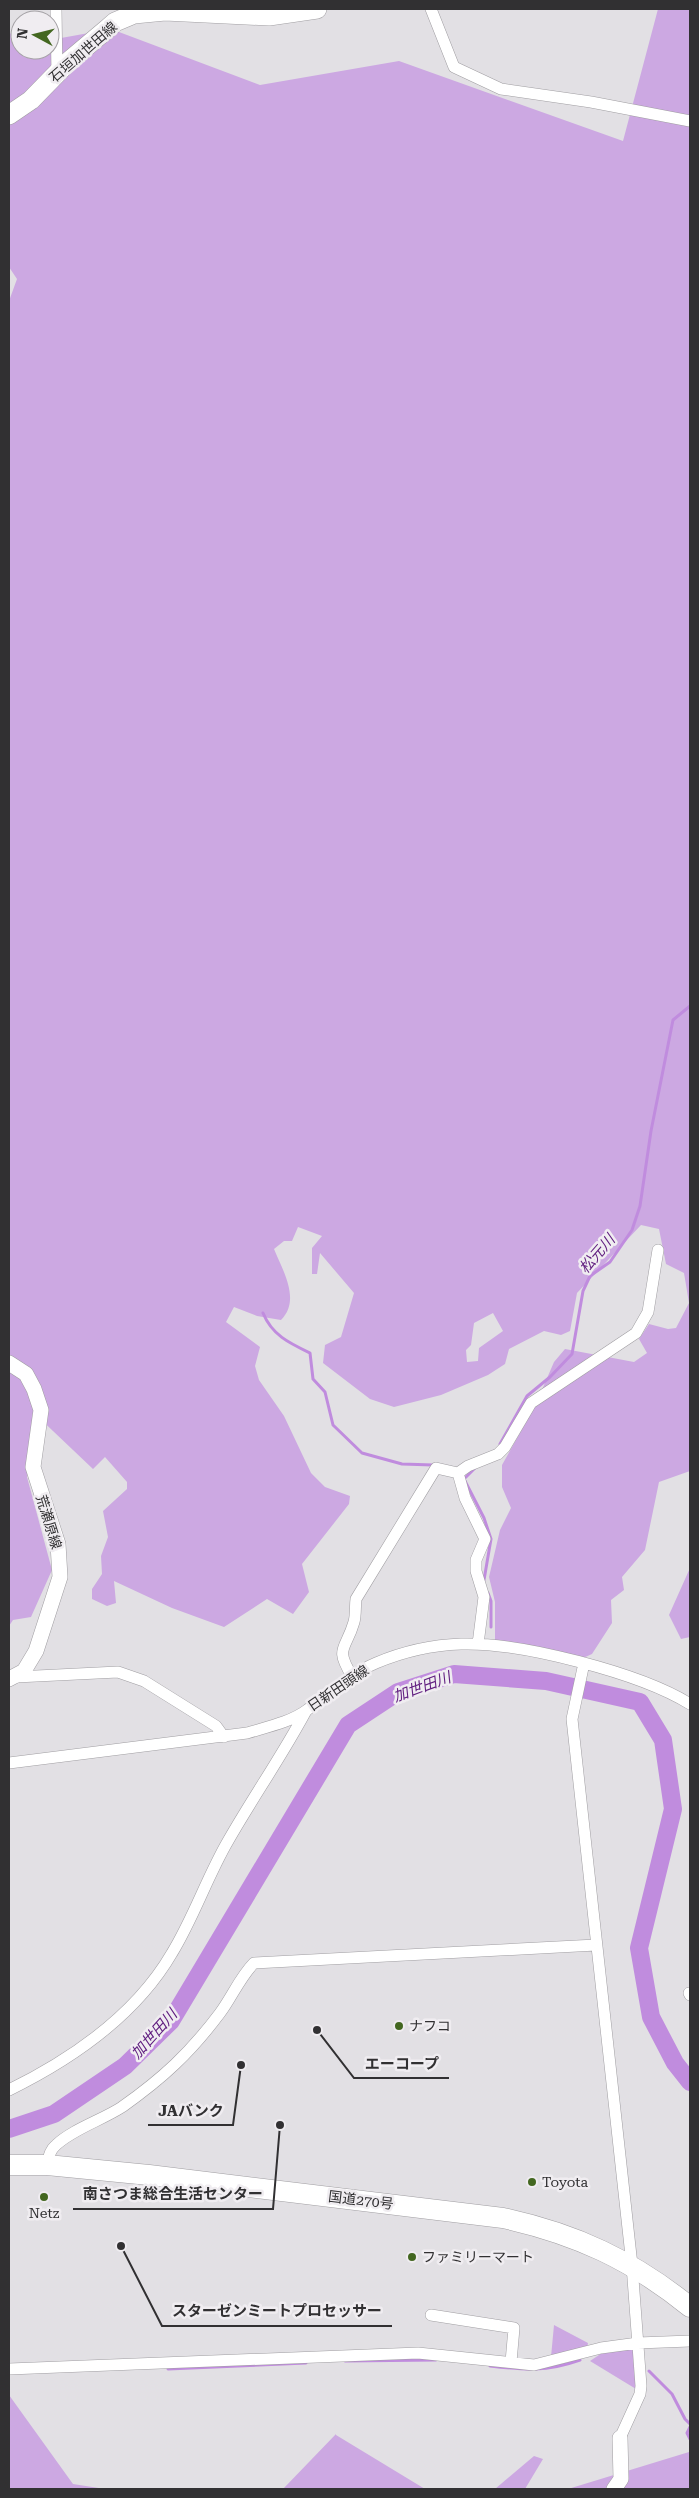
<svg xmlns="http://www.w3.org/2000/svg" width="699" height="2498" viewBox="0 0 699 2498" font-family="'Roboto Serif','Noto Sans JP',serif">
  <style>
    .green { fill: #cca8e2; fill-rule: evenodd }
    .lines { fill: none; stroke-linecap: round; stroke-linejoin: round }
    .stream { stroke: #c08cde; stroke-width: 3 }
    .river { stroke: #c08cde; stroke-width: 18 }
    .minor-casing { stroke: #a09ea2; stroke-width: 12 }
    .tertiary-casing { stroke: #a09ea2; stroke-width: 16 }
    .primary-casing { stroke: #a09ea2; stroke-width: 20 }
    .trunk-casing { stroke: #a09ea2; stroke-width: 21 }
    .minor { stroke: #fff; stroke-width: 11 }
    .tertiary { stroke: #fff; stroke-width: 15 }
    .primary { stroke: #fff; stroke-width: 19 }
    .trunk { stroke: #fff; stroke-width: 20 }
    .poi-dot { fill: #436720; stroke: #f0edf1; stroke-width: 2 }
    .labels { text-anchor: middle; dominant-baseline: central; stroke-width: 5; stroke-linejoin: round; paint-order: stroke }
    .street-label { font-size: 14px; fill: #313032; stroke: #f0edf1 }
    .poi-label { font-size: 14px; fill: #313032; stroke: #f0edf1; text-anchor: start }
    .water-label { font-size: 15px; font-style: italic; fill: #611f80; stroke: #f0edf1 }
    .leader { fill: none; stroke: #313032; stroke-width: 2 }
    .callout-dot { fill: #313032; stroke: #f0edf1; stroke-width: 2 }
    .callout-label { font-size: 15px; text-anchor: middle; font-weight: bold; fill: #313032; stroke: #f0edf1; stroke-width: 5; stroke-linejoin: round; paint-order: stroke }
  </style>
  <rect width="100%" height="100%" fill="#e2e0e4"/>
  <path class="green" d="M658,9H690V1471L659,1482L645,1550L622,1577L624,1590L611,1600L612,1623L592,1654L583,1658L495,1641V1602L489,1577L500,1530L511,1508L502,1487V1465L535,1406L554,1362L565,1349L634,1362L647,1353L639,1339L649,1324L668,1329L676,1328L689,1303L684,1273L666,1264L659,1229L641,1225L577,1293L570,1331L561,1335L544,1331L509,1349L505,1364L488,1375L441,1395L394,1407L370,1399L323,1363L325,1345L341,1337L354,1293L320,1253L317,1274H312V1248L322,1236L298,1227L292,1241H284L274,1249C283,1271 301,1300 281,1320L257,1316L234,1307L226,1322L260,1347L255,1366L259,1380L284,1416L311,1473L325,1487L350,1496L349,1504L302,1564L309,1592L293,1614L267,1599L224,1627L172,1608L114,1581L116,1603L107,1606L92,1599V1589L102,1574L101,1556L108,1537L103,1511L127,1489V1482L105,1457L93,1469L33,1412L27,1477L52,1570L31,1617L13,1620L9,1626V301L17,279L9,267V32L20,43V50H50V40L111,29L260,85L399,61L623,141ZM493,1313L503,1331L479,1348L478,1361L467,1362L466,1350L471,1345L474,1323Z
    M690,1568V1637L681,1639L669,1615Z
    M554,2325L588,2343L587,2348L551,2357Z
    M632,2348L634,2352L636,2389L590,2361L602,2353Z
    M9,2395L73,2484L105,2489H9Z
    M336,2434V2435L425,2489H283Z
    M689,2452L690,2489H568Z
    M534,2456L543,2459L525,2489H495Z"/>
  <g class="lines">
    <path class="stream" d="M263,1313C272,1335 289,1343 310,1353L313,1379L325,1392L333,1425L362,1453L402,1464L433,1465
      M500,1444L527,1396L550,1377L572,1354L583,1291L590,1276L610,1262L632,1230L640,1206L651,1131L673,1020L690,1006
      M475,1468L464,1479L484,1518L491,1539L484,1580
      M488,1593L491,1601V1627
      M345,2361L436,2360
      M490,2366C525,2370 546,2372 580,2360
      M168,2369L306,2363
      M649,2371L672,2394L685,2419L690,2424
      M690,2427L687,2433L690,2439"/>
    <path class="river" d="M9,2129L54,2114L125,2066L171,2021L348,1725L398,1692L454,1674L546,1681L640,1702L663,1740L673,1809L639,1948L651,2017L675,2063L690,2082"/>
    <defs>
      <path id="minor" d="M56,9L57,74
        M431,9L454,67L501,89L591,102L690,121
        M458,1473L465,1498L485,1539L476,1560V1571L484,1597L478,1644
        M584,1663L572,1719L632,2265L641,2386L640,2394L620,2438
        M352,1676C334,1647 346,1650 354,1622C356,1615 355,1606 356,1599L436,1468L458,1473L468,1466L498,1454L505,1447L531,1403L636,1333L648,1312L658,1250
        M16,1677L118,1672L144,1681L216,1726L224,1737
        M9,1763L247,1733C267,1727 291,1722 307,1710C330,1693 350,1674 376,1663C402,1652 432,1645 461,1644C520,1642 640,1673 690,1704
        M689,1993L690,1995
        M9,2090C72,2059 136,2015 172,1953C194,1917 207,1877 228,1841C253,1797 282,1756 306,1711
        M47,2165C48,2157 50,2150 56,2145C73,2129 102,2120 122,2107C163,2078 190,2053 220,2013C232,1997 240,1977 254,1963L596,1945
        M431,2315L514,2328L511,2362
        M9,2369L418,2353L534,2365L601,2348L638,2343L690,2341"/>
      <path id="tertiary" d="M9,1363L26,1374L34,1389L41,1410L33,1467L58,1544L60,1577L36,1651L24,1671L9,1679
        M614,2489L621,2479L620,2438"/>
      <path id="primary" d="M9,115L31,100L69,61L107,29L115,22L134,14L165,11L269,16L317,9"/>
      <path id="trunk" d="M9,2165H47L149,2175L503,2218C576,2234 632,2260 690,2307"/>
    </defs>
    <use href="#minor" class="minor-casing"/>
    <use href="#tertiary" class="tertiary-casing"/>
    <use href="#primary" class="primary-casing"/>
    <use href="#trunk" class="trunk-casing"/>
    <use href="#minor" class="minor"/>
    <use href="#tertiary" class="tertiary"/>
    <use href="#primary" class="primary"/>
    <use href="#trunk" class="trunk"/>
  </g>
  <g class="poi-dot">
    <circle cx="399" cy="2026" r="5"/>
    <circle cx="532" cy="2182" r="5"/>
    <circle cx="44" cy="2197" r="5"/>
    <circle cx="412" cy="2257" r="5"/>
  </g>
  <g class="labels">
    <g class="street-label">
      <text transform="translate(83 52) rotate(-41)">石垣加世田線</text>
      <text transform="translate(49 1522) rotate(73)">荒瀬原線</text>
      <text transform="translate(338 1688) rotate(-34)">日新田頭線</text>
      <text transform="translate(361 2200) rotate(7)">国道270号</text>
    </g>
    <g class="poi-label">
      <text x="409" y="2026">ナフコ</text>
      <text x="542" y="2182">Toyota</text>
      <text x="44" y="2213" text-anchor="middle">Netz</text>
      <text x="422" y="2257">ファミリーマート</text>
    </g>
    <g class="water-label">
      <text transform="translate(597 1254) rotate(-49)">松元川</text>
      <text transform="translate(422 1687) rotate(-20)">加世田川</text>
      <text transform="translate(154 2034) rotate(-48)">加世田川</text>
    </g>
  </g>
  <path class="leader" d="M317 2030L354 2078H449M241 2065L233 2125H148M280 2125L273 2209H73M121 2246L162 2326H392"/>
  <g class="callout-dot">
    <circle cx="317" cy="2030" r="5"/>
    <circle cx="241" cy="2065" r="5"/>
    <circle cx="280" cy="2125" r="5"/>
    <circle cx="121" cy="2246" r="5"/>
  </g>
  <g class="callout-label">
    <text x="402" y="2069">エーコープ</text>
    <text x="191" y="2116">JAバンク</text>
    <text x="173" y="2199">南さつま総合生活センター</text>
    <text x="277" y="2316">スターゼンミートプロセッサー</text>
  </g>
  <rect width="699" height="2498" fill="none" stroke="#313032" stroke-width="20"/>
  <g transform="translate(35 35) rotate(277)"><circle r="24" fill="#f0edf1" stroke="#a4a1a5"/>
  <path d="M0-4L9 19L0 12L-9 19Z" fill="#436720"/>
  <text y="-8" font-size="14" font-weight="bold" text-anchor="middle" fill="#313032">N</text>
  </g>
</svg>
